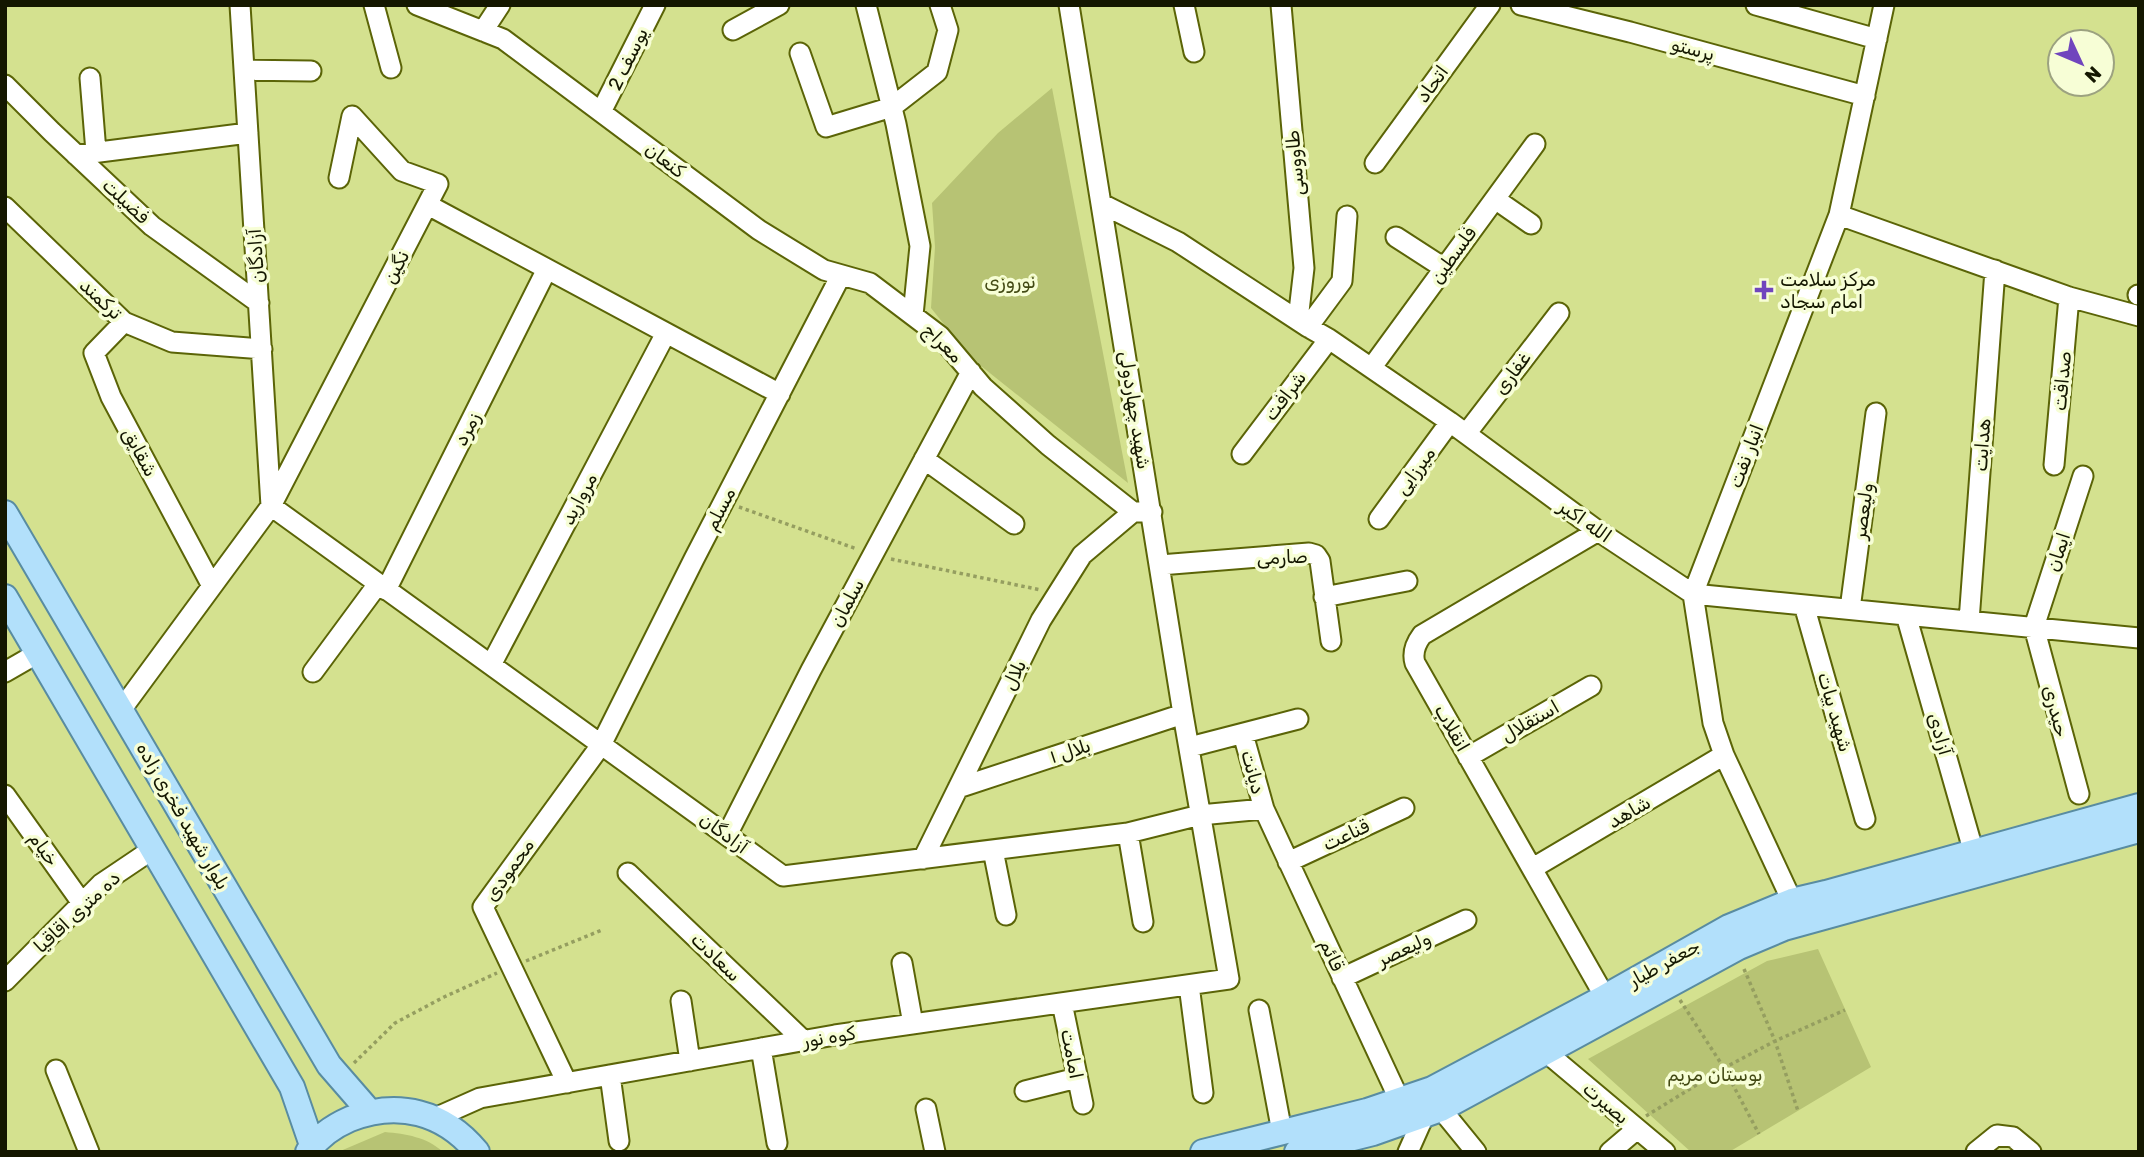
<svg xmlns="http://www.w3.org/2000/svg" width="2144" height="1157" viewBox="0 0 2144 1157" font-family="Rubik,Cairo,sans-serif">
  <style>
    .green { fill: #b7c374 }
    .lines { fill: none; stroke-linecap: round; stroke-linejoin: round }
    .minor-casing { stroke: #5b6407; stroke-width: 23 }
    .major-casing { stroke: #598ca1; stroke-width: 28 }
    .path { stroke: #959e60; stroke-width: 3.5; stroke-dasharray: 3.5 3.5; stroke-linecap: butt }
    .minor { stroke: #fff; stroke-width: 19 }
    .major { stroke: #b2e0fb; stroke-width: 24 }
    .poi-dot { fill: #7045bd; stroke: #f7fed6; stroke-width: 2.5 }
    .labels { text-anchor: middle; dominant-baseline: central; stroke-width: 7; stroke-linejoin: round; paint-order: stroke }
    .street-label { font-size: 19px; fill: #141700; stroke: #f7fed6 }
    .poi-label { font-size: 19px; fill: #141700; stroke: #f7fed6; text-anchor: start }
    .park-label { font-size: 19px; fill: #434a14; stroke: #f7fed6 }
  </style>
  <rect width="100%" height="100%" fill="#d4e18f"/>
  <path class="green" d="M1052,88L1128,483L971,358L931,308L935,247L932,203L998,133Z
    M1818,949L1871,1067L1729,1152H1691L1588,1059L1767,961Z
    M385,1132C406,1134 427,1137 443,1152H338Z"/>
  <g class="lines">
    <defs>
      <path id="minor" d="M240,5L271,506L783,876L1128,833L1200,815L1264,809
        M374,5L391,68
        M417,5L503,39L759,230L824,270L870,283L940,336L983,387L1048,445L1133,512H1152
        M866,5L896,124L920,246L913,315
        M1184,5L1194,52
        M1281,5L1304,268L1298,320
        M1521,5L1630,32L1865,96
        M1756,5L1877,39
        M733,30L779,5
        M483,31L500,5
        M800,53L826,127L892,107L937,72L948,30L940,5
        M244,70L311,71
        M90,78L96,152
        M5,85L52,132L152,226L259,303
        M601,112L655,5
        M76,155L248,133
        M1375,163L1490,5
        M1495,199L1531,224
        M1102,204L1178,242L1308,327L1329,339L1450,422L1598,531L1693,594L2139,638
        M428,205L780,394
        M5,207L124,322L172,342L262,349
        M1839,215L2069,297L2139,316
        M1396,237L1444,268
        M2138,295H2139
        M124,322L94,353L111,397L212,586
        M1308,327L1342,281L1347,216
        M1372,367L1535,144
        M1466,434L1559,313
        M1242,454L1329,339
        M924,459L1014,524
        M2054,465L2069,297
        M1379,519L1450,422
        M1598,531L1422,635C1416,643 1412,653 1415,663L1605,997
        M1160,565L1309,553L1316,555L1320,561L1331,641
        M386,590L547,269
        M1324,597L1407,581
        M1804,605L1865,819
        M1850,609L1876,413
        M1906,615L1974,853
        M1969,621L1995,270
        M491,665L666,333
        M5,672L38,653
        M313,672L378,584
        M121,710L271,506L438,184L402,171L352,116L339,178
        M1243,734L1264,809L1400,1101
        M1190,747L1298,719
        M1468,757L1591,686
        M958,788L1183,714
        M2079,794L2034,627L2083,476
        M5,795L82,903
        M1128,833L1143,922
        M727,835L811,670L971,372
        M993,850L1006,915
        M923,859L1041,620L1082,555L1133,512
        M1288,862L1404,808
        M1533,868L1724,755
        M628,873L804,1041
        M1794,913L1792,901L1724,755L1713,723L1693,594L1839,215L1884,5
        M902,963L913,1024
        M1342,978L1466,920
        M5,981L101,884L153,849
        M1189,985L1203,1093
        M681,1001L690,1061
        M1062,1003L1083,1104
        M1259,1010L1282,1132
        M761,1048L777,1143
        M1547,1053L1665,1152
        M56,1070L89,1152
        M610,1075L619,1141
        M567,1083L483,907L601,745L694,559L841,275
        M1025,1091L1077,1078
        M926,1109L935,1152
        M1441,1109L1476,1152
        M435,1118L480,1098L835,1035L1229,979L1183,714L1069,5
        M1408,1152L1424,1116
        M1610,1152L1637,1129
        M1976,1152L1997,1135L2013,1137L2031,1152"/>
      <path id="major" d="M5,513L329,1065L369,1111
        M5,597L292,1087L312,1145
        M308,1152C318,1137 334,1126 350,1119C398,1100 444,1112 477,1152
        M1203,1152L1367,1111L1432,1089L1605,997L1729,927L1792,901L1826,893L2139,806
        M1297,1152L1373,1133L1441,1109L1739,947L1784,928L2139,830"/>
    </defs>
    <use href="#minor" class="minor-casing"/>
    <use href="#major" class="major-casing"/>
    <path class="path" d="M739,507L857,549
      M891,559L1041,590
      M526,961L602,930
      M1744,969L1775,1041L1798,1111
      M1680,1000L1724,1068L1759,1134
      M354,1063L395,1023L444,997L497,973
      M1646,1116L1724,1068L1775,1041L1845,1010"/>
    <use href="#minor" class="minor"/>
    <use href="#major" class="major"/>
  </g>
  <path class="poi-dot" d="M1760.5 279.5h7v7h7v7h-7v7h-7v-7h-7v-7h7z"/>
  <g class="labels">
    <g class="street-label">
      <text transform="translate(1693 49) rotate(15)">پرستو</text>
      <text transform="translate(628 59) rotate(-64)">یوسف 2</text>
      <text transform="translate(1432 84) rotate(-54)">اتحاد</text>
      <text transform="translate(665 160) rotate(37)">کنعان</text>
      <text transform="translate(1295 163) rotate(-95)">طاووسی</text>
      <text transform="translate(126 201) rotate(43)">فضیلت</text>
      <text transform="translate(1453 255) rotate(-54)">فلسطین</text>
      <text transform="translate(256 256) rotate(-94)">آزادگان</text>
      <text transform="translate(396 267) rotate(-62)">نگین</text>
      <text transform="translate(101 299) rotate(43)">ترکمند</text>
      <text transform="translate(943 343) rotate(45)">معراج</text>
      <text transform="translate(1512 373) rotate(-53)">غفاری</text>
      <text transform="translate(2062 381) rotate(-85)">صداقت</text>
      <text transform="translate(1285 396) rotate(-53)">شرافت</text>
      <text transform="translate(1135 410) rotate(81)">شهید چهاردولی</text>
      <text transform="translate(467 429) rotate(-63)">زمرد</text>
      <text transform="translate(1982 445) rotate(-86)">هدایت</text>
      <text transform="translate(140 452) rotate(62)">شقایق</text>
      <text transform="translate(1746 456) rotate(-69)">انبار نفت</text>
      <text transform="translate(1415 471) rotate(-54)">میرزایی</text>
      <text transform="translate(579 499) rotate(-62)">مروارید</text>
      <text transform="translate(720 509) rotate(-63)">مسلم</text>
      <text transform="translate(1863 511) rotate(-82)">ولیعصر</text>
      <text transform="translate(1585 521) rotate(35)">الله اکبر</text>
      <text transform="translate(2058 552) rotate(-72)">ایمان</text>
      <text transform="translate(1282 557) rotate(-2)">صارمی</text>
      <text transform="translate(847 603) rotate(-62)">سلمان</text>
      <text transform="translate(1014 675) rotate(-64)">بلال</text>
      <text transform="translate(2056 711) rotate(75)">حیدری</text>
      <text transform="translate(1835 712) rotate(74)">شهید بیات</text>
      <text transform="translate(1530 721) rotate(-30)">استقلال</text>
      <text transform="translate(1452 728) rotate(60)">انقلاب</text>
      <text transform="translate(1940 734) rotate(74)">آزادی</text>
      <text transform="translate(1070 751) rotate(-18)">بلال ۱</text>
      <text transform="translate(1253 772) rotate(75)">دیانت</text>
      <text transform="translate(1629 812) rotate(-30)">شاهد</text>
      <text transform="translate(183 816) rotate(60)">بلوار شهید فخری زاده</text>
      <text transform="translate(724 833) rotate(36)">آزادگان</text>
      <text transform="translate(1346 835) rotate(-25)">قناعت</text>
      <text transform="translate(44 849) rotate(54)">خیام</text>
      <text transform="translate(509 870) rotate(-55)">محمودی</text>
      <text transform="translate(77 912) rotate(-43)">ده متری اقاقیا</text>
      <text transform="translate(1404 949) rotate(-25)">ولیعصر</text>
      <text transform="translate(1332 955) rotate(65)">قائم</text>
      <text transform="translate(716 957) rotate(44)">سعادت</text>
      <text transform="translate(1664 963) rotate(-29)">جعفر طیار</text>
      <text transform="translate(829 1037) rotate(-9)">کوه نور</text>
      <text transform="translate(1072 1054) rotate(79)">امامت</text>
      <text transform="translate(1606 1103) rotate(40)">بصیرت</text>
    </g>
    <g class="poi-label">
      <text x="1780" y="279">مرکز سلامت<tspan x="1780" dy="22">امام سجاد</tspan></text>
    </g>
    <g class="park-label">
      <text x="1010" y="281">نوروزی</text>
      <text x="1715" y="1074">بوستان مریم</text>
    </g>
  </g>
  <rect width="2144" height="1157" fill="none" stroke="#141700" stroke-width="14"/>
  <g transform="translate(2081 63) rotate(134)"><circle r="33" fill="#f7fed6" stroke="#9ca280" stroke-width="2"/>
  <path d="M0-5L12 26L0 18L-12 26Z" fill="#7045bd"/>
  <text y="-10" font-size="19" font-weight="bold" text-anchor="middle" fill="#141700">N</text>
  </g>
</svg>
